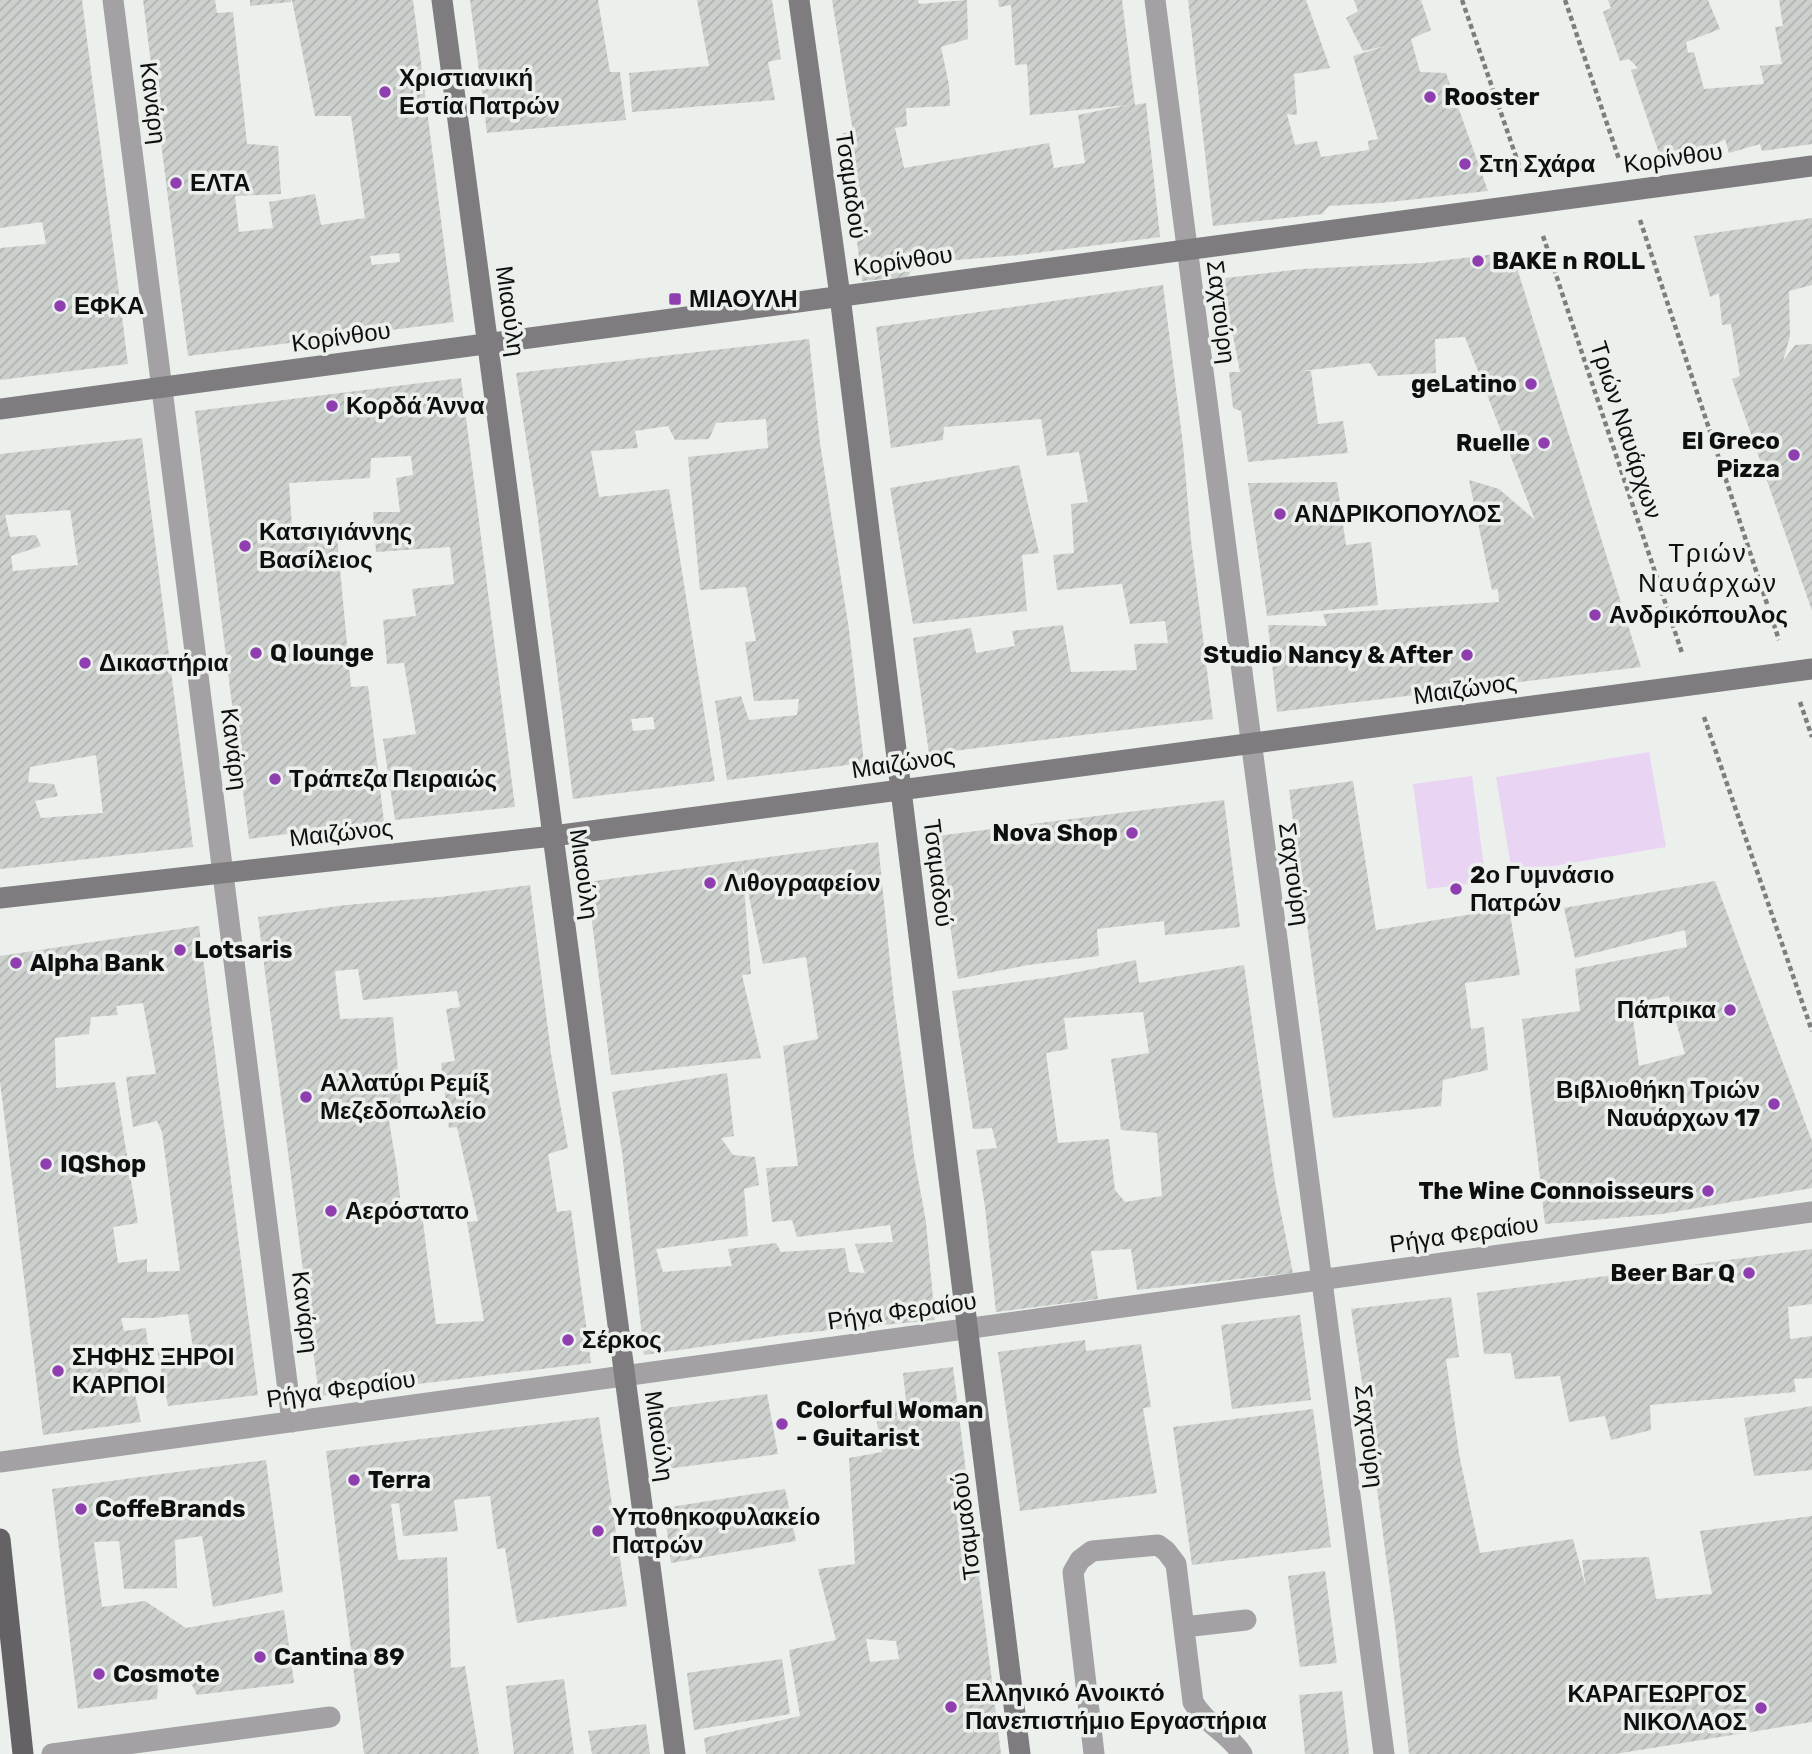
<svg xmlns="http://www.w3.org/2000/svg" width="1812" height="1754" viewBox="0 0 1812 1754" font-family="Rubik,sans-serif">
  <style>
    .grass { fill: #ead4f4 }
    .building { fill: url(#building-hatch); fill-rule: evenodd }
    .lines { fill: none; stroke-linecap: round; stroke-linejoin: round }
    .path { stroke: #7c7f7d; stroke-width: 4.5; stroke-dasharray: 5 3.5; stroke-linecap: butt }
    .lane { stroke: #a3a1a3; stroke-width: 21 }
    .street { stroke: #a3a1a3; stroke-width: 21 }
    .secondary { stroke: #7e7c7f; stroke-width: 21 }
    .primary { stroke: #646265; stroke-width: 21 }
    .poi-dot { fill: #8e3eae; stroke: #ecf0ed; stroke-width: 2.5 }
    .labels { text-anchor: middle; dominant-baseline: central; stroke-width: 7; stroke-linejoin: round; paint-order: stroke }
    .poi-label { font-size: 24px; font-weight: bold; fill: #0e0f0e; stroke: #ecf0ed; text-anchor: start }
    .street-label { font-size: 24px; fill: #0e0f0e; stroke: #ecf0ed }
    .neighbourhood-label { font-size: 26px; letter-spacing: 2px; fill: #0e0f0e; stroke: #ecf0ed }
  </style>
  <defs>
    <pattern id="building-hatch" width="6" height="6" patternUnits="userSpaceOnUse" patternTransform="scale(1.75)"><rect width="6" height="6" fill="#cdd1ce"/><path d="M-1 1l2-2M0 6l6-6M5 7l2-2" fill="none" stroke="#afb2b0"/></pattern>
  </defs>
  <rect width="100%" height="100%" fill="#ecf0ed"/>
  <path class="grass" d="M1649,752L1666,847L1512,873L1496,777Z
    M1472,776L1486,882L1427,889L1413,784Z"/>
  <path class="building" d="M0,0H82L128,364L0,380V248L46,244L42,222L0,228Z
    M143,0H215L217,13L233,12L247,144L278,146L281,194L235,196L239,232L273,228L269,202L315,194L321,225L365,218L351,116H315L292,0H413L454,322L188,356ZM399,253L400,262L372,265L370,256Z
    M250,0H291V2L250,6Z
    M470,0H598L610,72H620L626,120L487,133Z
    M697,0H772L781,59L768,62L775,100L632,112L629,73L709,66Z
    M832,0H918L919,4L967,0L968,39L941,47L949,85L950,106L906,108L907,126L895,128L904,168L1049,143L1054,168L1085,163L1078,115L1128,105L1030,115L1027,64L1015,65L1011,5L999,7L998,0H1122L1135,105L1146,103L1160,237L1020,255L917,263L907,277L862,281L843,133L853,132Z
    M1188,0H1306L1330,68L1294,74L1297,115L1287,114L1295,145L1317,141L1321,157L1369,150L1368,141L1378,139L1353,56L1386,46L1363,51L1346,18L1358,11L1354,0H1421L1431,30L1411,39L1420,72L1446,73L1488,191L1381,203L1329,206L1322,214L1213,226Z
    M1608,0H1708L1720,29L1686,42L1688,53L1694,52L1704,89L1764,84L1760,66L1782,64L1775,27L1783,26L1779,0H1812V144L1762,151L1760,144L1729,153L1725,139L1717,144L1720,156L1695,164L1689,153L1662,162L1631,70L1638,68L1629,59L1620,61L1603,12L1611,8Z
    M1812,218V285L1789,291L1790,336L1783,361L1795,345L1812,344V611L1732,379L1740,376L1731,324L1722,325L1719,293L1710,297L1694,236Z
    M1512,252L1641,667L1277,712L1268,625L1327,626L1323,614L1499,602L1498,589L1492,590L1469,480L1499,489L1535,520L1465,337L1435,339L1436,373L1378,376L1370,363L1302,371H1311L1318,424L1343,421L1348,453L1248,462L1241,411L1233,408L1229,372H1240L1231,325L1223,319L1218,279L1302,269L1423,263Z
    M1163,285L1183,445L1191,540L1213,719L929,754L913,638L971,628L976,653L1015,646L1012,631L1063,625L1071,672L1137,670L1134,644L1168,643L1165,621L1130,624L1122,584L1057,590L1053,555L1074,553L1071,504L1088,502L1079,452L1047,456L1041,419L944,427L943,440L891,448L876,327Z
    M809,339L820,443L849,630L864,763L727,780L715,701L741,696L749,720L797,715L799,699L754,701L745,642L756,641L746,587L700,590L688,457L768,448L766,419L716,423L709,439L675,440L668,426L635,431L638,448L591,451L599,497L669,489L715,781L573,799L536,504L516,373ZM653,717L655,729L633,731L631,719Z
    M461,378L515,807L395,820L383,739L416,734L404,663L387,664L383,620L416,616L412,589L454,584L450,547L376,552L373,512H400L396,478L413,475L411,456L371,458L370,478L289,483L293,541L337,537L351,687L368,686L384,822L249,839L195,411Z
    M142,438L193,847L0,869V454ZM70,510L78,565L13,571L11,556L41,546L36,535L10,537L5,515ZM96,755L103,813L41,818L35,801L58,796L54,784L28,782L30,767Z
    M1019,465L1039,553L1022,555L1027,611L913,624L890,488Z
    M1337,482L1346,545L1371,542L1378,605L1267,616L1248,483Z
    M1353,781L1376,930L1509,908L1520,975L1465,983L1471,1029L1484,1027L1488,1070L1443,1080L1441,1106L1333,1118L1289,790Z
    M1224,800L1240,927L1165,935L1164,921L1097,929L1099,956L1028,965L958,979L937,836Z
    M878,842L894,1002L914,1156L926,1222L935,1320L790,1334L644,1355L622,1152L612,1092L727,1073L734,1136L721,1138L733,1155L755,1157L759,1185L744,1189L748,1236L656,1249L663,1272L732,1266L728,1249L776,1243L781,1252L845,1248L849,1272L865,1273L855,1244L893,1242L890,1225L797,1237L792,1220L772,1222L766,1168L798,1166L783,1046L818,1039L806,957L763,964L742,862L751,974L742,975L761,1058L611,1075L587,882Z
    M1715,881L1812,1141V1188L1662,1214L1545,1224L1522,1019L1580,1011L1575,969L1687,947L1685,930L1575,958L1564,908ZM1669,996L1685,1054L1639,1066L1631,1003Z
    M530,885L551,1054L568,1148L548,1154L557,1212L571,1210L591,1363L319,1396L258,917L346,905L440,897ZM358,969L363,1000L457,991L460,1007L446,1009L455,1061L441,1063L449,1128L457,1127L478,1221L467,1222L484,1321L436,1324L422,1214L402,1217L397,1169L388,1115L402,1113L393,1017L340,1019L335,971Z
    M199,926L258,1395L168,1406L157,1349L193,1348L188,1314L154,1318H121L124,1331L146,1328L150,1367L126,1365L132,1380L141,1422L43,1435L0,1081V956ZM143,1003L156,1074L126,1077L133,1127L157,1121L162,1132L180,1271L147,1272V1259L118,1263L113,1227L138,1223L115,1082L56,1088L55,1038L89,1034L91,1017L118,1015L116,1006Z
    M1136,960L1139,983L1244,965L1275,1183L1293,1273L1137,1290L1131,1249L1091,1251L1098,1299L996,1312L985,1207L976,1150L997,1148L992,1128L973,1129L952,991L1058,976ZM1143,1012L1149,1053L1111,1059L1121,1130L1157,1133L1162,1196L1125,1202L1115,1190L1109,1139L1058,1143L1046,1053L1068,1049L1064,1018Z
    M1812,1249V1304L1788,1307L1790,1339L1812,1336V1378L1794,1379L1796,1392L1650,1405L1651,1430L1611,1440L1605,1416L1569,1422L1560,1376L1515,1379L1511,1353L1484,1354L1477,1293Z
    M1451,1297L1459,1357L1446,1359L1459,1454L1480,1553L1573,1539L1586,1588L1582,1560L1649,1557L1656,1599L1712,1594L1700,1531L1812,1516V1722L1615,1754H1409L1395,1625L1367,1414L1351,1309Z
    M1300,1315L1311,1400L1232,1409L1221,1325Z
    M1085,1340L1086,1351L1141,1344L1151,1407L1143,1408L1157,1493L1020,1511L998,1352Z
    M953,1367L1001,1754H706L704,1738L800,1716L789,1650L836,1640L818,1569L855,1564L849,1458L882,1452L874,1406L906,1400L903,1373ZM866,1639L896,1641L899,1659L870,1662Z
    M767,1394L778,1454L659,1470L651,1410Z
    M1812,1406V1470L1754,1476L1744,1418Z
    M1313,1409L1331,1547L1192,1565L1173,1427Z
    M599,1417L627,1606L517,1623L505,1548L497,1549L490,1496L454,1500L458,1531L403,1536L399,1503L391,1504L398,1560L447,1557L451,1668L465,1666L479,1754H364L326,1451Z
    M266,1460L283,1592L213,1607L202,1536L175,1540L177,1588L124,1589L119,1541L94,1542L102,1607L145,1601L186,1628L284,1610L294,1683L197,1695L189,1679L158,1683L157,1699L78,1709L52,1489Z
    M785,1489L796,1541L671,1563L664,1508Z
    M1325,1571L1337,1663L1300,1667L1288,1576Z
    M782,1659L790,1714L694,1730L687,1673Z
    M564,1679L574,1754H514L506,1686Z
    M1342,1691L1349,1754H1305L1299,1695Z
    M646,1724L650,1754H592L588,1731Z"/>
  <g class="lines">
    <path class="path" d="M1462,0L1521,171
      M1565,0L1619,159
      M1640,220L1779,640
      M1543,236L1682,653
      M1800,702L1812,737
      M1704,717L1812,1031"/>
    <path class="lane" d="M1184,1627L1246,1620
      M52,1754L330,1717
      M1094,1754L1073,1572L1080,1560L1092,1551L1158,1545L1166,1551L1176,1564L1193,1702C1206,1725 1229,1733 1242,1754"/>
    <path class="street" d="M113,0L292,1422
      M1155,0C1229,585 1309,1169 1384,1754
      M0,1462L1812,1212"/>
    <path class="secondary" d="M442,0L675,1754
      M799,0L840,296L1020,1754
      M0,409L1812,166
      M0,898L553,836L1812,669"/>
    <path class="primary" d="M0,1539L23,1754"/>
  </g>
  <g class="poi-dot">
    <circle cx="385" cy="92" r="7"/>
    <circle cx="1430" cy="97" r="7"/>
    <circle cx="1465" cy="164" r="7"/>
    <circle cx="176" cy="183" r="7"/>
    <circle cx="1478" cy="261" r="7"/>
    <rect x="668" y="292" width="14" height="14" rx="3.5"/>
    <circle cx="60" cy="306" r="7"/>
    <circle cx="1531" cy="384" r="7"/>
    <circle cx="332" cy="406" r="7"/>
    <circle cx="1544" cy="443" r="7"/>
    <circle cx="1794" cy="455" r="7"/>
    <circle cx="1280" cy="514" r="7"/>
    <circle cx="245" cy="546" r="7"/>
    <circle cx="1595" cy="615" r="7"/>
    <circle cx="256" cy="653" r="7"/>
    <circle cx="1467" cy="655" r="7"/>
    <circle cx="85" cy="663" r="7"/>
    <circle cx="275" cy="779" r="7"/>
    <circle cx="1132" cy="833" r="7"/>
    <circle cx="710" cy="883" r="7"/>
    <circle cx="1456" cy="889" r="7"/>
    <circle cx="180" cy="950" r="7"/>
    <circle cx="16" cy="963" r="7"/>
    <circle cx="1730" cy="1010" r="7"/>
    <circle cx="306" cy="1097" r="7"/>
    <circle cx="1774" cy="1104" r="7"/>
    <circle cx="46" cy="1164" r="7"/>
    <circle cx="1708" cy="1191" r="7"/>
    <circle cx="331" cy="1211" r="7"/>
    <circle cx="1749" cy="1273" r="7"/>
    <circle cx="568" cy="1340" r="7"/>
    <circle cx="58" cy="1371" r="7"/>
    <circle cx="782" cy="1424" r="7"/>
    <circle cx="354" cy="1480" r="7"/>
    <circle cx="81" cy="1509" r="7"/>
    <circle cx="598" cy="1531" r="7"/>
    <circle cx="260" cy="1657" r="7"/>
    <circle cx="99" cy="1674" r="7"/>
    <circle cx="951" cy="1707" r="7"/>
    <circle cx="1761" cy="1708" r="7"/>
  </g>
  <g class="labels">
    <g class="poi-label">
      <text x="399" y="78">Χριστιανική<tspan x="399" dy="28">Εστία Πατρών</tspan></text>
      <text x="1444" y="97">Rooster</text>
      <text x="1479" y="164">Στη Σχάρα</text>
      <text x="190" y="183">ΕΛΤΑ</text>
      <text x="1492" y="261">BAKE n ROLL</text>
      <text x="689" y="299">ΜΙΑΟΥΛΗ</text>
      <text x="74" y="306">ΕΦΚΑ</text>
      <text x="1517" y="384" text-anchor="end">geLatino</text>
      <text x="346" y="406">Κορδά Άννα</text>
      <text x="1780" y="441" text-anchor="end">El Greco<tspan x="1780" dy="28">Pizza</tspan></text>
      <text x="1530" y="443" text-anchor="end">Ruelle</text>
      <text x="1294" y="514">ΑΝΔΡΙΚΟΠΟΥΛΟΣ</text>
      <text x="259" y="532">Κατσιγιάννης<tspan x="259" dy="28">Βασίλειος</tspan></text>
      <text x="1609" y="615">Ανδρικόπουλος</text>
      <text x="270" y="653">Q lounge</text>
      <text x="1453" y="655" text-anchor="end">Studio Nancy &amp; After</text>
      <text x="99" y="663">Δικαστήρια</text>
      <text x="289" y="779">Τράπεζα Πειραιώς</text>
      <text x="1118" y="833" text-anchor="end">Nova Shop</text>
      <text x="1470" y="875">2ο Γυμνάσιο<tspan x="1470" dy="28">Πατρών</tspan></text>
      <text x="724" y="883">Λιθογραφείον</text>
      <text x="194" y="950">Lotsaris</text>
      <text x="30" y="963">Alpha Bank</text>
      <text x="1716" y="1010" text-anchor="end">Πάπρικα</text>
      <text x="320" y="1083">Αλλατύρι Ρεμίξ<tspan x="320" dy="28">Μεζεδοπωλείο</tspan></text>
      <text x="1760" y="1090" text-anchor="end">Βιβλιοθήκη Τριών<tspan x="1760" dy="28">Ναυάρχων 17</tspan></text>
      <text x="60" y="1164">IQShop</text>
      <text x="1694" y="1191" text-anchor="end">The Wine Connoisseurs</text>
      <text x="345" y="1211">Αερόστατο</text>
      <text x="1735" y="1273" text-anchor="end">Beer Bar Q</text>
      <text x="582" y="1340">Σέρκος</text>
      <text x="72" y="1357">ΣΗΦΗΣ ΞΗΡΟΙ<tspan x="72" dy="28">ΚΑΡΠΟΙ</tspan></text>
      <text x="796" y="1410">Colorful Woman<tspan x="796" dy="28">- Guitarist</tspan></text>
      <text x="368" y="1480">Terra</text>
      <text x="95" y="1509">CoffeBrands</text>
      <text x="612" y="1517">Υποθηκοφυλακείο<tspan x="612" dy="28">Πατρών</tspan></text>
      <text x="274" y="1657">Cantina 89</text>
      <text x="113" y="1674">Cosmote</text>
      <text x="965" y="1693">Ελληνικό Ανοικτό<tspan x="965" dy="28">Πανεπιστήμιο Εργαστήρια</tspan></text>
      <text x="1747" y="1694" text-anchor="end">ΚΑΡΑΓΕΩΡΓΟΣ<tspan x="1747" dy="28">ΝΙΚΟΛΑΟΣ</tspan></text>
    </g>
    <g class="street-label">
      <text transform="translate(153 103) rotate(83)">Κανάρη</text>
      <text transform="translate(1673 158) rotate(-8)">Κορίνθου</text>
      <text transform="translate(851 185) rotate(82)">Τσαμαδού</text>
      <text transform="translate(903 261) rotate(-8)">Κορίνθου</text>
      <text transform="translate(510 311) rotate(82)">Μιαούλη</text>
      <text transform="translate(1221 312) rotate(83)">Σαχτούρη</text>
      <text transform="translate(341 337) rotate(-8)">Κορίνθου</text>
      <text transform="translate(1626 430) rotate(72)">Τριών Ναυάρχων</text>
      <text transform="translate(1465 689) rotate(-8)">Μαιζώνος</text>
      <text transform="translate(234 749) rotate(83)">Κανάρη</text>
      <text transform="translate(903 763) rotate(-8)">Μαιζώνος</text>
      <text transform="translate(341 833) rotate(-6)">Μαιζώνος</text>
      <text transform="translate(938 873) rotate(83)">Τσαμαδού</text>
      <text transform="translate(584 874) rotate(82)">Μιαούλη</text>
      <text transform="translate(1294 874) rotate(82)">Σαχτούρη</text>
      <text transform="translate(1464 1234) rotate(-8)">Ρήγα Φεραίου</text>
      <text transform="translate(902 1311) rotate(-8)">Ρήγα Φεραίου</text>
      <text transform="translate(305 1312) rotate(83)">Κανάρη</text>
      <text transform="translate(341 1389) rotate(-8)">Ρήγα Φεραίου</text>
      <text transform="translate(659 1436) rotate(82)">Μιαούλη</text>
      <text transform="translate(1369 1436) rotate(83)">Σαχτούρη</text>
      <text transform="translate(966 1526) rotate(-97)">Τσαμαδού</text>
    </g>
    <g class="neighbourhood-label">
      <text x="1708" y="553">Τριών<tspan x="1708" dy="30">Ναυάρχων</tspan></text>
    </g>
  </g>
</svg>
